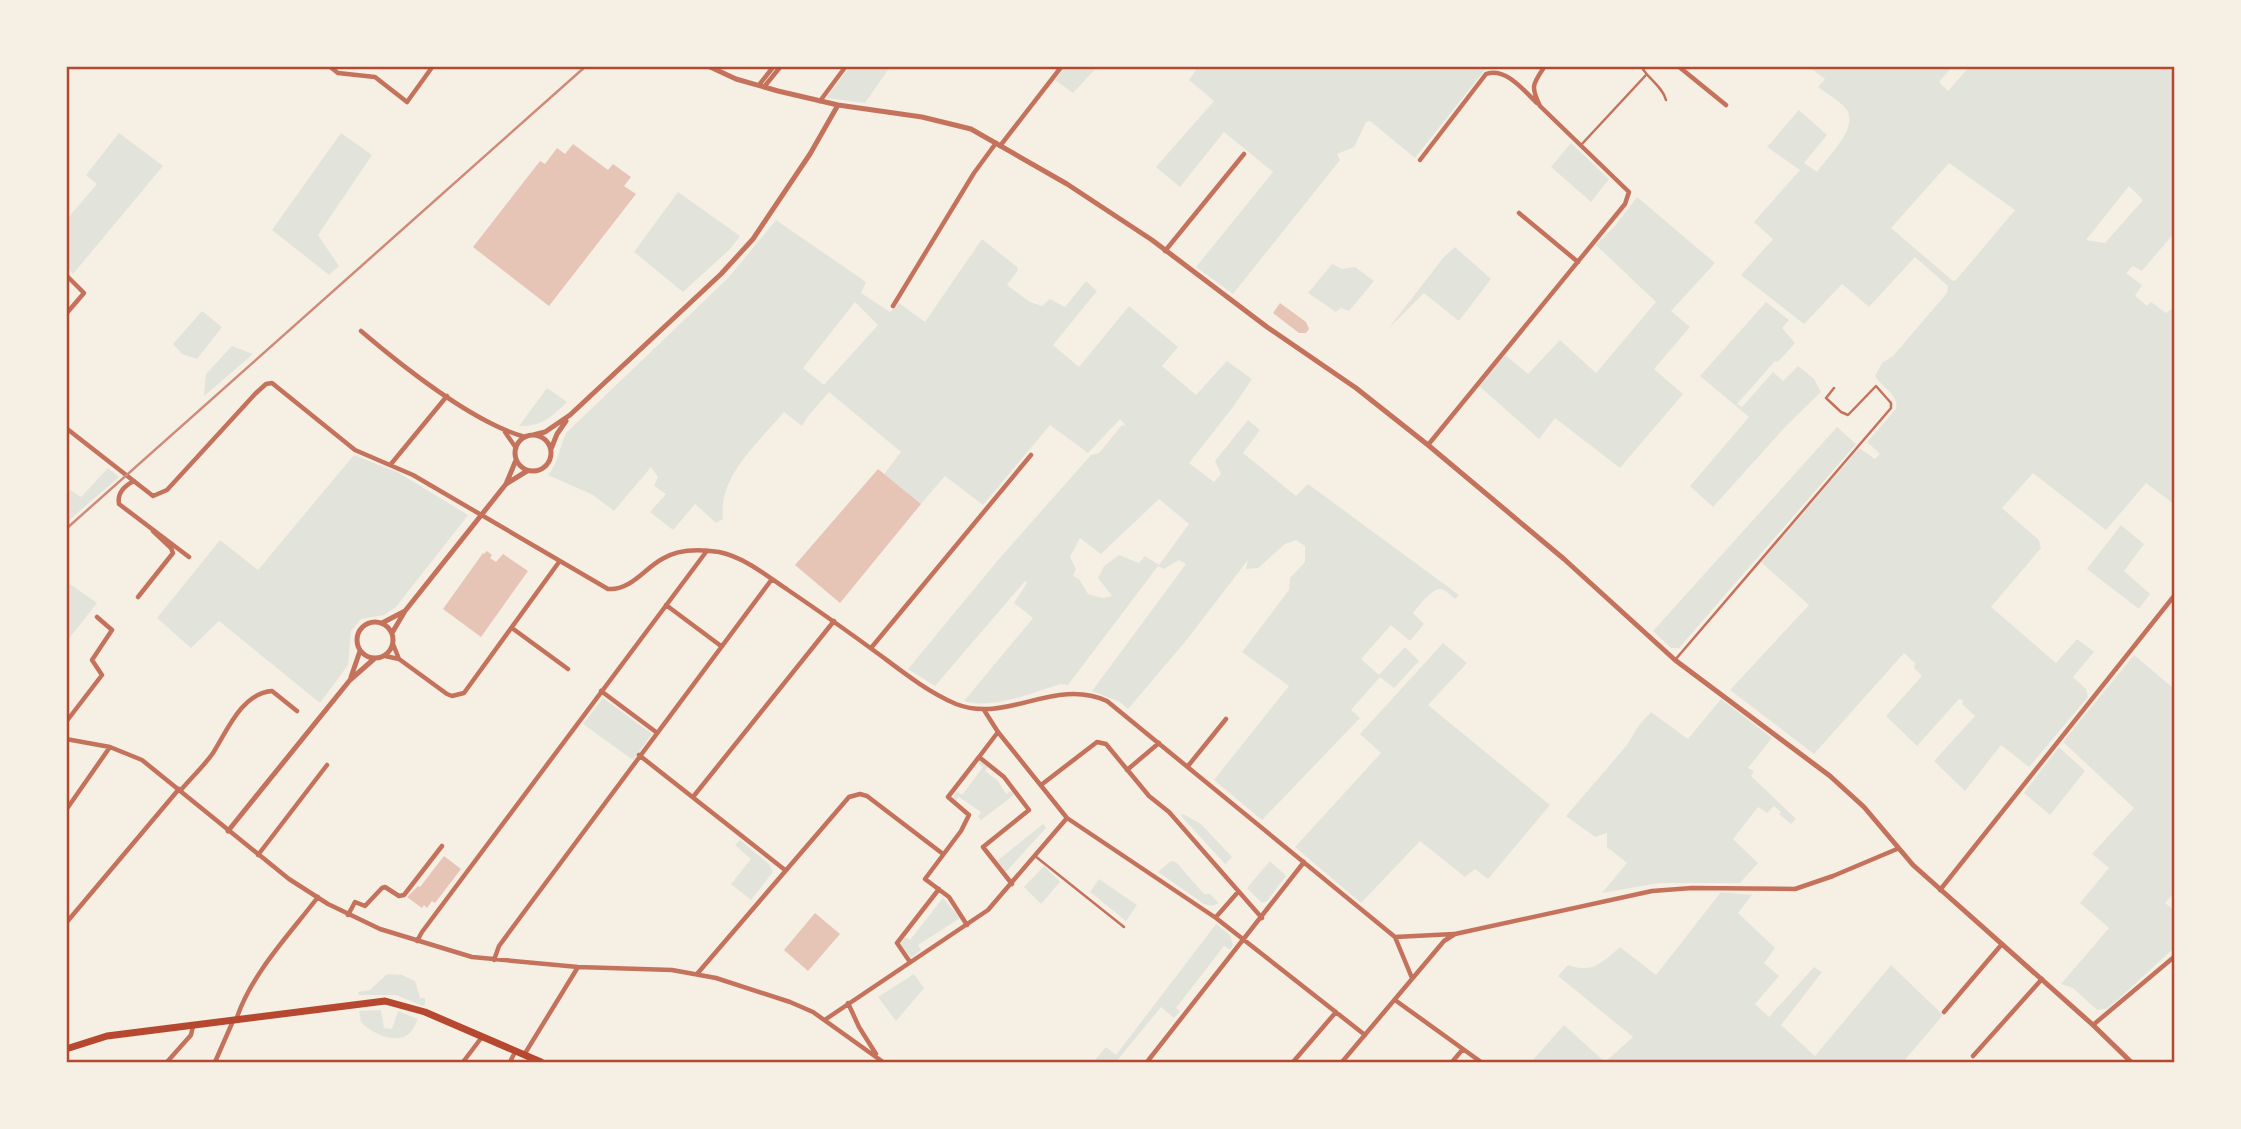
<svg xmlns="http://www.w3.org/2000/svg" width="2241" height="1129" viewBox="0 0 2241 1129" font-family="'Archivo Narrow',sans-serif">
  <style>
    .green { fill: #e2e4dc; fill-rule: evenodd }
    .building { fill: #e6c5b7 }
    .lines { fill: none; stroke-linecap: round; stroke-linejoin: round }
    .path { stroke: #b5482f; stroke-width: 2 }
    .service { stroke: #c5725c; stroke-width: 2.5 }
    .minor { stroke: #c5725c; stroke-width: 4.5 }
    .tertiary { stroke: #c5725c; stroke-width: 5 }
    .primary { stroke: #b5482f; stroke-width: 7 }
    .rail { stroke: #cf8b77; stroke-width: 2.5 }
    .neatline { fill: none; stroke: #b5482f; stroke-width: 2.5 }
  </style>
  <rect width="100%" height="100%" fill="#f6efe4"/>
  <path class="green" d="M850,66H890V67L865,103L826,98Z
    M1834,66L1952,67L1939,82L1948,91L1969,67H2174V117L2172,120L2174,123V233L2142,271L2133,266L2126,273L2142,285L2135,296L2147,306L2151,302L2166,313L2173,308L2174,309V504L2146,483L2106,530L2033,473L2002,508L2039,540L2041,548L1991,607L2056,663L2077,639L2094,652L2073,677L2086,689L2088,697L2029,767L2001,745L1965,791L1934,761L1975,716L1962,704L1963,700L1959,699L1917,746L1886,716L1922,676L1914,668L1915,663L1904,653L1814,754L1730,690L1809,605L1761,562L1859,448L1875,459L1880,454L1867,442L1896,409C1899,394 1882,388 1875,376L1882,363L1893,356L1947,293L1948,286L1915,257L1869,307L1842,284L1804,324L1741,275L1773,239L1754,222L1800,170L1767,147L1799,110L1827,135L1804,163L1817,172C1827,157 1860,127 1846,109C1839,100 1827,94 1818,87L1825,79L1809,67H1828L1831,69ZM1949,163L2015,210L1956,280L1953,281L1891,228ZM2129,186L2143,200L2105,243L2086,240Z
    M1065,67V66L1097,67L1073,93L1055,80Z
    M1191,67H1487L1415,158L1370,121L1366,122L1354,147L1337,154L1340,160L1233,294L1196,267L1273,172L1224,132L1180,187L1156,167L1214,101L1189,80L1196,70Z
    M119,133L163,166L73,274L67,267V219L97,184L86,175Z
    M341,133L372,155L318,235L339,266L329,275L272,230Z
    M1571,143L1609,179L1591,202L1551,167Z
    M678,192L740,236L730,249L683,292L634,252Z
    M1637,197L1715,263L1671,311L1690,327L1654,369L1683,394L1620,468L1555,418L1539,439L1479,386L1505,355L1528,374L1560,340L1596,373L1656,302L1596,245L1615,226Z
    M776,220L866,282L861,293L890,312L899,303L925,322L982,239L1017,267L1018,270L1007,285L1030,302L1042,306L1050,299L1065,307L1086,281L1097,291L1053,345L1079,367L1129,306L1178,347L1162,366L1196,395L1227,361L1252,379L1233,407L1189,463L1214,482L1221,474L1215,461L1248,420L1260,430L1243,453L1296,496L1308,484L1459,595L1455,599C1451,596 1445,589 1440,589C1430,590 1419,606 1413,613L1424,624L1410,641L1391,625L1361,659L1379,675L1405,647L1419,661L1394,688L1380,677L1351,710L1360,718L1262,820L1214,780L1289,686L1242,652L1289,590L1290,578L1305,562V546L1296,540L1285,544L1258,568L1246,569L1248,560L1185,642L1128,709L1120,702L1092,691L1186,564L1179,560L1164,569L1158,566L1068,685L1061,684C1033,692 994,710 964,701L1033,618L1014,603L1027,583L1025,581L935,686L908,669L999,559L1091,455L1099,453L1122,425L1126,426L1120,419L1088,453L1050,425L983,505L945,476L921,504L884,474L901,452L829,392L808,416L802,426L784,412C758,443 718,476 723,519L716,523L695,504L673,530L650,512L666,494L654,486L658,477L651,467L614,511L593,495L548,475C559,462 559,448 566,433L728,278ZM855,302L878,325L824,385L803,368ZM1159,499L1189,524L1159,565L1145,556L1139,563L1119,555L1104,566L1098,578L1112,596L1103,598L1088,594L1079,579L1073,576L1076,569L1070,557L1080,538L1101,554Z
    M1455,247L1491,279L1459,321L1424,293L1388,329L1443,258Z
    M1332,264L1342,269L1355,267L1374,281L1349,311L1341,308L1336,312L1308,293Z
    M1766,302L1789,320L1782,328L1795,343L1778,362L1775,361L1737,404L1742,407L1773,372L1783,381L1798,366L1814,379L1821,392L1786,426L1713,507L1690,486L1749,417L1700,376Z
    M202,311L222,327L197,359L182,354L173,344Z
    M232,346L253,354L204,396L206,374Z
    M547,388L567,402C550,418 543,426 519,426Z
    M1837,427L1856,444L1679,648H1671L1653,631Z
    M354,455L399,473L468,515L396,607L384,615L361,619L351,631L348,665L320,703L219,621L191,648L157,618L220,540L258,570Z
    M108,468L119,477L67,522V488L81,497Z
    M2121,525L2144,544L2124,571L2150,594L2139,609L2087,569Z
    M67,582L97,603L67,641Z
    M1443,643L1467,663L1428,705L1550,805L1488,879L1475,869L1465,877L1420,841L1361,903L1295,847L1381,753L1360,734Z
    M2134,655L2173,688L2174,686V893L2165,903L2174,910V948L2114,1003L2106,1009L2097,1010L2073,988L2061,984L2109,928L2080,903L2109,868L2092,854L2134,808L2063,742Z
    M603,698L652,734L633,760L583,724Z
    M1721,699L1772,738L1748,768L1754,771L1751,776L1796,819L1791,824L1779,814L1781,812L1774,806L1767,813L1758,807L1733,839L1758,863L1740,883H1659L1602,893L1627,863L1607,847V833L1595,837L1566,816L1627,745L1639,725L1651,712L1688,739Z
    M2059,747L2085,771L2050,815L2024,793Z
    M980,761L988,767L985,771L998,781L1006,794L1011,791L1014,795L981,820L978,817L981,812L959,797L955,801L952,798L957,791L962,795L983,767L978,763Z
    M1183,814L1201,824L1232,857L1225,864L1181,816Z
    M1043,824L1046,828L1006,872L997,861Z
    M740,840L769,864L773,872L751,900L731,884L751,859L735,845Z
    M1171,861L1176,862L1204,894H1210L1219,903L1212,906L1204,904L1158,872Z
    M1270,861L1286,876L1267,901L1262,903L1247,888Z
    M1044,866L1060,882L1041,904L1024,887Z
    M1099,879L1137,905L1126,921L1090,892Z
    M1721,892L1752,895L1738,913L1775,948L1764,963L1779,976L1755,1004L1769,1017L1814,967L1822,972L1781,1025L1815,1056L1891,965L1943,1015L1903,1062H1531L1564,1025L1605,1062L1633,1037L1558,976L1568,965C1592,974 1603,962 1620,947L1656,975Z
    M943,898L960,918L918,945L921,950L911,958L900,943L905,937L910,940Z
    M1216,924L1230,935L1233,945L1230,950L1224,946L1176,1008L1180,1011L1174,1018L1161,1007L1116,1062H1093L1106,1047L1116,1055Z
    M387,974L402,975L415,981L420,998H425V1004L423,1006L396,995H359L358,992L370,990Z
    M914,974L924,988L896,1021L878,997Z
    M381,1010L384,1028L392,1029L398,1011L418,1019C416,1022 415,1026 413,1029C401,1048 372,1034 361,1022L359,1011Z"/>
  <path class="building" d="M573,144L608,170L613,164L631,177L624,186L636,194L549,306L473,247L540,161L545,164L557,148L565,154Z
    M1280,303L1306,322L1309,329L1306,333H1299L1273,313Z
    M878,469L921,504L840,603L795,565Z
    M487,551L492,555L490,558L496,562L503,554L528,571L481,637L443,609L483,553L484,554Z
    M444,856L461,869L435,903L432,901L427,908L424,905L422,908L407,897L418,886L420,887Z
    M815,913L840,934L808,971L784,950Z"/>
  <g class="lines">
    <path class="path" d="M66,72L69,66"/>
    <path class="service" d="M1641,66C1647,78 1663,87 1666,100
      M1581,145L1646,75
      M1675,660L1891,408V403L1876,386L1848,415L1841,412L1826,398L1834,388
      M1035,856L1124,927"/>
    <path class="minor" d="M329,66L338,73L375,77L407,102L433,66
      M1678,66L1726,105
      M759,85L774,66
      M764,87L781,66
      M820,101L846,66
      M1000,146L1062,66
      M1420,160L1486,74C1506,67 1524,91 1537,103
      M1519,213L1578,262
      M1165,251L1244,154
      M66,275L84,293L66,314
      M893,306L974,173L996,143
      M361,331C402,366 474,423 525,437
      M66,428L153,496L167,490L255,394L266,384L272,383L355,450L413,475L608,589C630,591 644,569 662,559C678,549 700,549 719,552C744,557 767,576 788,590C819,611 850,633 880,655C904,673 928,692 956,704C1007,724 1054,677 1107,701L1395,937
      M505,432L516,448
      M1428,445L1625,204L1629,192L1540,106C1530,86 1533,84 1545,66
      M391,464L447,396
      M134,481C124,486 117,493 119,504L189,557
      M138,597L173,553L171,548L153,531
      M666,605L721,646
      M512,628L568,669
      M871,648L1031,455
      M385,656L399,659L393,644
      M399,659L447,694L452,696L464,693L559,562
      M601,691L656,732
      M984,710L998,732L1067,818L1216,918L1365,1035
      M66,722L102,675L92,660L112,630L97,617
      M66,739L110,747L142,760L289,879L328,904L380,929L472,957L578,967L672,970L716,978L790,1002L813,1012L883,1062
      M639,755L785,870
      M979,757L998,732
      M1188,766L1226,719
      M1127,770L1159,743
      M1041,785L1097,742L1106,744L1149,796L1169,812L1262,918
      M181,790C191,778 204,766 213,753C227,731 242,693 272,691L297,711
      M693,797L834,621
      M66,810L110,747
      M258,855L327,765
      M1940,890L2174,596
      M348,915L355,902L365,906L382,888L385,887L399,896L404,895L442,846
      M1216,917L1238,892
      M66,923L179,789
      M967,925L949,897L925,879L961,831L969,815L948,797L979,757L1004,777L1029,810L983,847L1012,884
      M417,941L422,932L706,552
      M494,960L499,946L530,904L772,579
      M910,962L897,943L939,889
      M697,974L849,797L860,794L867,796L943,854
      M1412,978L1395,937L1454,934
      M1395,1000L1481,1062
      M848,1003L859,1027L876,1054
      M1944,1012L2002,944
      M826,1019L988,910L1067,818
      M236,1020C251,974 289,935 318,897
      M2093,1025L2174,957
      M524,1055L578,967
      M1973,1056L2042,979
      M167,1062L191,1035L193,1026
      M215,1062L233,1021
      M463,1062L482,1037
      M510,1062L515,1052
      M1147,1062L1304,862
      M1293,1062L1336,1012
      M1342,1062L1444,941L1455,934L1652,891L1692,888L1795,889L1833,876L1897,849
      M1452,1062L1463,1049"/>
    <path class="tertiary" d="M708,66L736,79L778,91L838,105L922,117L971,129L1067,184L1152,240L1267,327L1356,388L1428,445L1564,559L1675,660L1830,776L1864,807L1913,865L2093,1025L2131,1062
      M533,435L545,432L570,415L721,274L753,239L810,154L838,105
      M515 453a18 18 0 1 1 36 0a18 18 0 1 1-36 0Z
      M551,449L557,434L566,421
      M506,484L527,471
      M357 640a18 18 0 1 1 36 0a18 18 0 1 1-36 0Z
      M382,623L405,611
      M392,633L405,611L506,484L516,460
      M351,677L360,651
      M228,831L350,680L374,659"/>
    <path class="primary" d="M66,1049L107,1036L385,1001L425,1012L541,1062"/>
    <path class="rail" d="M66,529L586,66"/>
  </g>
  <rect width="2241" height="1129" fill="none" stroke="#f6efe4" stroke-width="136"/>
  <rect x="68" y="68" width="2105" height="993" class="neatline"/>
</svg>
